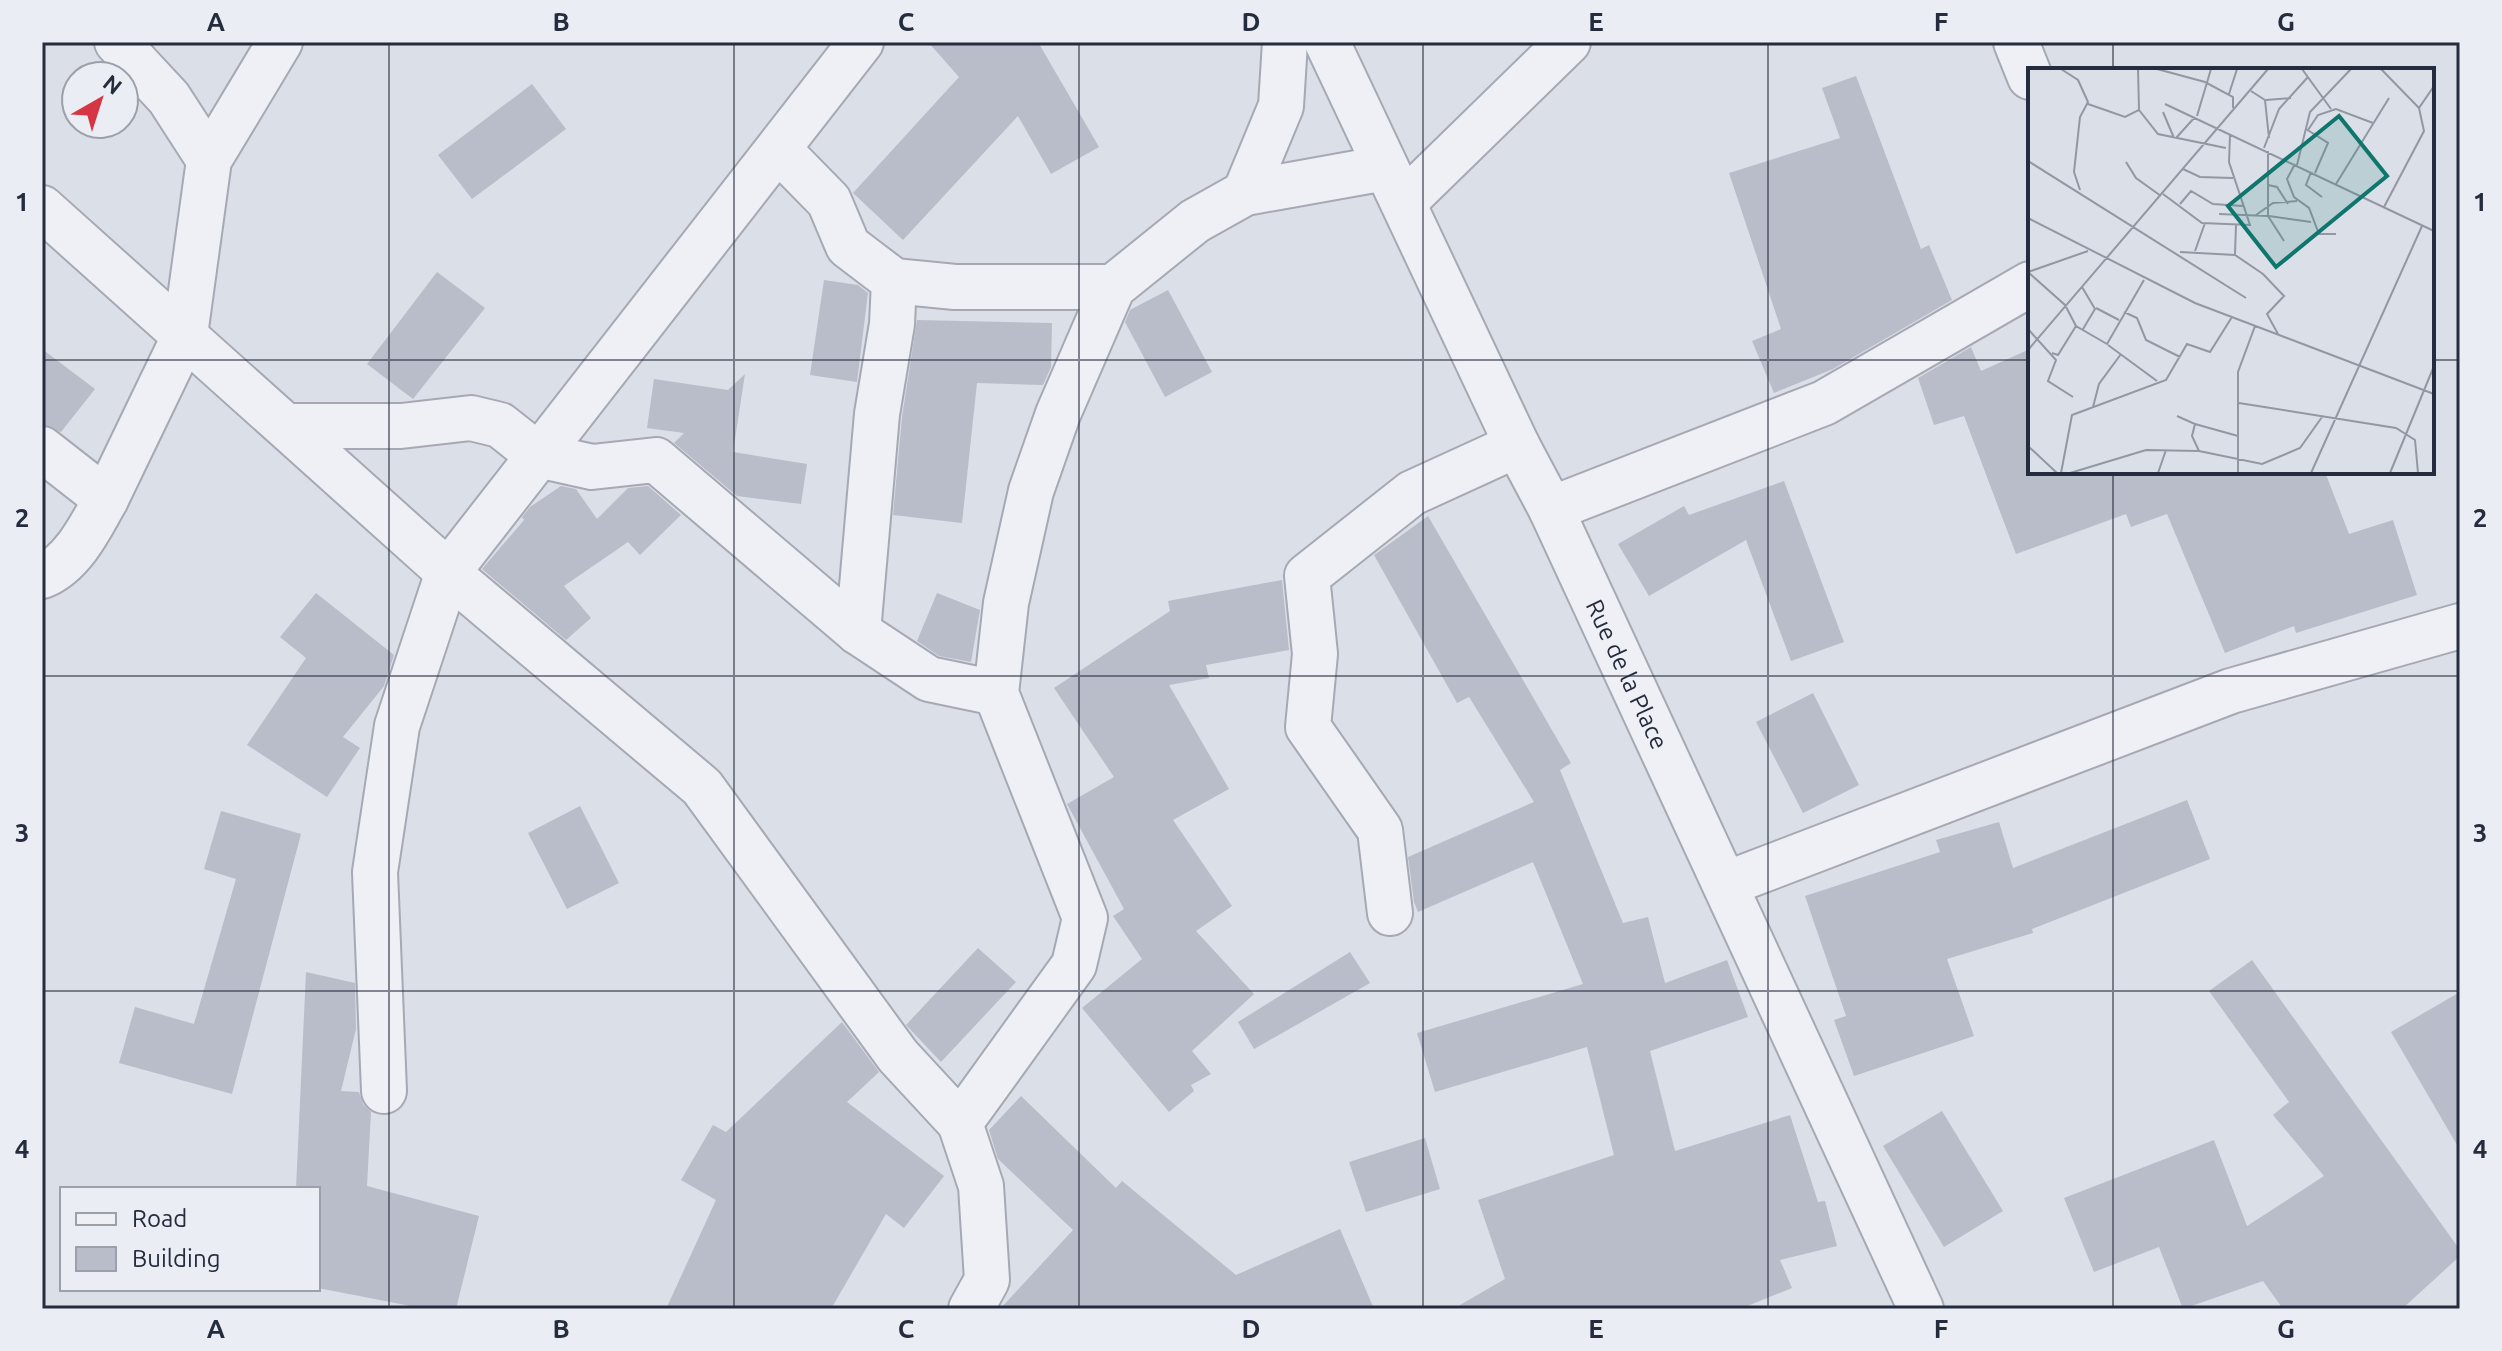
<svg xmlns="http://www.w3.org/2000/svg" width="2502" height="1351" viewBox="0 0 2502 1351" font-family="Ubuntu,sans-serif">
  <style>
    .building { fill: #b8bdc9 }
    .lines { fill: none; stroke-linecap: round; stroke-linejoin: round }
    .minor-casing { stroke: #a4a9b4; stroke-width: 48 }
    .minor { stroke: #eef0f5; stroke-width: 44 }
    .grid { fill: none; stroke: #242c3d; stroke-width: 2; stroke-opacity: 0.55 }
    .labels { text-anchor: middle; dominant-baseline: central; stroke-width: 7; stroke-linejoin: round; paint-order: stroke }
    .street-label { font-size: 24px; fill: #242c3d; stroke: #eaeef4 }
    .inset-road { fill: none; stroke: #9297a3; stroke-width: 2 }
    .view { fill: #0f766e; fill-opacity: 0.15; stroke: #0f766e; stroke-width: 4 }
    .inset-edge { fill: none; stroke: #242c3d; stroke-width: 4 }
    .neatline { fill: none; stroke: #242c3d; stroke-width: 3 }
    .grid-label { font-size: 26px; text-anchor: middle; font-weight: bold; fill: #242c3d }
  </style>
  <rect width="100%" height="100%" fill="#dbdfe7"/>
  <path class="building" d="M928,42H1038L1099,147L1051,174L1018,116L903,240L853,193L959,77Z
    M1856,76L1921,249L1929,245L1952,300L1833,369L1774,393L1752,341L1781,329L1729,173L1840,138L1822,88Z
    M532,84L566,129L472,199L438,155Z
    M437,272L485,308L413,399L367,364Z
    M824,280L858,285L868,293L857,382L810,375Z
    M1168,290L1212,372L1165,397L1125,322L1130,310Z
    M917,320L1052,323L1051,367L1043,385L977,383L962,523L893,515L902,417Z
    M1971,347L1981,371L2030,349V472H2325L2349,534L2393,520L2417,595L2296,633L2294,626L2225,653L2167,514L2131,527L2126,514L2016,554L1964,416L1934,425L1918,378Z
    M42,349L95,389L61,432L42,425Z
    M745,374L733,452L807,464L801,504L737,496L674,443L684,433L647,428L654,379L728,390Z
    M1784,481L1844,642L1791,661L1746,540L1649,596L1618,544L1684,506L1689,515Z
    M561,486L576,489L597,519L628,488L648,486L681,515L640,555L628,542L564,586L591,618L566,640L482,569L524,520L522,517L530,507Z
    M1428,516L1571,763L1560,770L1623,923L1648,917L1665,983L1727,960L1748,1017L1650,1051L1675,1151L1790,1115L1818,1202L1825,1201L1837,1246L1780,1260L1792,1288L1740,1309H1453L1505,1279L1478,1200L1614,1155L1587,1047L1435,1092L1417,1033L1583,984L1533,862L1418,912L1414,902L1408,857L1534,802L1469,697L1457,703L1374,555Z
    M1282,580L1289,650L1206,665L1209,678L1169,685L1229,789L1173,820L1232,906L1196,931L1254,994L1192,1051L1211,1074L1191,1085L1194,1091L1169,1112L1082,1008L1142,959L1113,916L1124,909L1067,804L1114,777L1054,688L1170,611L1168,601Z
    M316,593L394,655L384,686L343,737L360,748L327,797L247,745L306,658L280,637Z
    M937,593L980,610L971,662L939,656L917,641Z
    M1813,693L1859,785L1803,813L1756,722Z
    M2187,800L2210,859L2032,929L2033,933L1947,959L1974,1036L1854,1076L1834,1020L1846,1016L1805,896L1940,852L1936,840L1999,822L2013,868Z
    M580,806L619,883L567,909L528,833Z
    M221,811L301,834L232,1094L119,1063L135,1007L194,1024L236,879L204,869Z
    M978,948L1016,982L941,1062L906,1025Z
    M1350,952L1370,983L1254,1049L1238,1022Z
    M2252,960L2460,1250V1256L2402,1309H2283L2263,1281L2183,1309L2159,1247L2094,1272L2064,1198L2214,1140L2247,1226L2324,1176L2273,1115L2289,1102L2209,991Z
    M306,972L355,983L356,1029L341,1091L359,1092L363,1104L371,1112L367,1186L479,1216L456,1309H426L318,1288V1189H296Z
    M2460,992V1150L2391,1032Z
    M842,1022L879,1072L847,1102L944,1176L904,1228L886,1214L831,1309H666L716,1200L681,1180L713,1125L726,1132Z
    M1021,1096L1116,1188L1122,1181L1236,1275L1340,1229L1374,1309H1000L1073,1230L998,1159L989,1130Z
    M1942,1111L2003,1211L1944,1247L1883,1146Z
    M1425,1138L1440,1189L1366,1212L1349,1162Z"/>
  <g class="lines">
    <defs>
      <g id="minor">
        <path d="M117,42L169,98L209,160"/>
        <path id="s1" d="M1327,42L1517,445L1551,509L1921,1309"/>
        <path d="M2016,42L2030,77"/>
        <path d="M779,150L829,201L848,246L894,281L892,324L877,414L858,632"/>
        <path d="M1245,193L1281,106L1285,42"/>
        <path d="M1404,202L1568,42"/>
        <path d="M42,208L448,572"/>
        <path d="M894,281L955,287H1113"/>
        <path d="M290,426H401L471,418L500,425L538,455L592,467L656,460L858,632L929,679L996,693"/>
        <path d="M42,449L106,499L185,335L209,160L280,42"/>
        <path d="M1551,509L1824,403L2030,284"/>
        <path d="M42,576C73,564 91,526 106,499"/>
        <path d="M462,585L702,787L898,1056L960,1123"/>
        <path d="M1726,884L2231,691L2460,626"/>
        <path d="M1390,913L1380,830L1308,727L1315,654L1307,576L1412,493L1517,445"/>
        <path d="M384,1091L375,872L397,726L448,572L861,42"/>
        <path d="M971,1309L987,1280L981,1186L960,1123L1074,965L1085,918L996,693L1006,603L1031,491L1058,414L1113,287L1195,221L1245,193L1385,168"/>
      </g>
    </defs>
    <use href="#minor" class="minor-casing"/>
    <use href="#minor" class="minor"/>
  </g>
  <path class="grid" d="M389,42V1309M734,42V1309M1079,42V1309M1423,42V1309M1768,42V1309M2113,42V70M42,360H2030M2432,360H2460M2113,472V1309M42,676H2460M42,991H2460"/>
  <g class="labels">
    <g class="street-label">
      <text stroke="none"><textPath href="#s1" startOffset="700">Rue de la Place</textPath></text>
    </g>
  </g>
  <g transform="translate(2028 68)">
    <rect width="406" height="406" fill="#dbdfe7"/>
    <path class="inset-road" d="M33,1L50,12L60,34L52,49L46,104L52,122M129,1L177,14L205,29V40M274,1L303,41M353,1L391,40M223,23L237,32L241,70M201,26L209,1M238,32L263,30M60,36L97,49L111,42L110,1M137,36L406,163M111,42L130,66L198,80M135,44L146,70M169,48L183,1M278,61L300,75L287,105M280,62L290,47L308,41L345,55M148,70L167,49M236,80L251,41L280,9M240,83V148L256,173M0,93L218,230M98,94L108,110L133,128M267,96L259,111L266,129L281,140L291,166H308M269,97L282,44L323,1M155,101L172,109L205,110M283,104L278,117L294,129M308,116L361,30M240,117L249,119L260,136M135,126L174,155L222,157L201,94L202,67M152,136L163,123L185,136L215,138M356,139L396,63L391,40L406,18M191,146L240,148M228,147L245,135L269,133M241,148L283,154M0,150L167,235L406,326M167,183L177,155M152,184L207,187L235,206L256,228L239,246L250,266M207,186L208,157M0,204L37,237L48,258L79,276L116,212M0,204L60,183M54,219L67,241L55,261M68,240L91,252M96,244L109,250L118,272L152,289M0,261L28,292L20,313L45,329M80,277L129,313M0,282L240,1M24,285L30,287L48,258M211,335L368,360L387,372L390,405M65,339L71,316L93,286M149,348L167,356L164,368L171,383M167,356L210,368M0,378L29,405M33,405L44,347L138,312L159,276L182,284L204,249M42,405L118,382L171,383L234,396L272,380L294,349M130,405L138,382M210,405V304L227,258M283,405L394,158M362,405L406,298"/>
    <path class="view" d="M311,48L359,108L248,199L200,138Z"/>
    <rect width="406" height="406" class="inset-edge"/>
  </g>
  <rect width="2502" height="1351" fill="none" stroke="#eaeef4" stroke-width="88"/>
  <rect x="60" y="1187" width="260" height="104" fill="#eaeef4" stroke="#9ba0ab" stroke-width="2"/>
  <rect x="76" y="1213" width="40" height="12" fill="#eef0f5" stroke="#9ba0ab" stroke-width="2"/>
  <text x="132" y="1227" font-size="24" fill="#242c3d">Road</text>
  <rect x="76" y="1247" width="40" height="24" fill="#b8bdc9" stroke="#9ba0ab" stroke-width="2"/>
  <text x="132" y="1267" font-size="24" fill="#242c3d">Building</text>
  <g transform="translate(100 100) rotate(39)"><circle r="38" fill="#eaeef4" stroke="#9ba0ab" stroke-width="2"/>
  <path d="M0-6L14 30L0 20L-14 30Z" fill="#d53644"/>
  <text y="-12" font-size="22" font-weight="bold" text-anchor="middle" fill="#242c3d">N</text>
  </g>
  <rect x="44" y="44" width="2414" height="1263" class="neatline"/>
  <g class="grid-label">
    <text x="216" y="31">A</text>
    <text x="561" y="31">B</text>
    <text x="906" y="31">C</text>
    <text x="1251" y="31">D</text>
    <text x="1596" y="31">E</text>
    <text x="1941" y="31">F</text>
    <text x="2286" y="31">G</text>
    <text x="22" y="211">1</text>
    <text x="2480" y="211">1</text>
    <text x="22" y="527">2</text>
    <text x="2480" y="527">2</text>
    <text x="22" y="842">3</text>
    <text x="2480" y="842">3</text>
    <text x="22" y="1158">4</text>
    <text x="2480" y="1158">4</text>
    <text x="216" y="1338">A</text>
    <text x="561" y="1338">B</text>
    <text x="906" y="1338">C</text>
    <text x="1251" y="1338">D</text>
    <text x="1596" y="1338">E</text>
    <text x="1941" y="1338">F</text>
    <text x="2286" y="1338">G</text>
  </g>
</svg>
